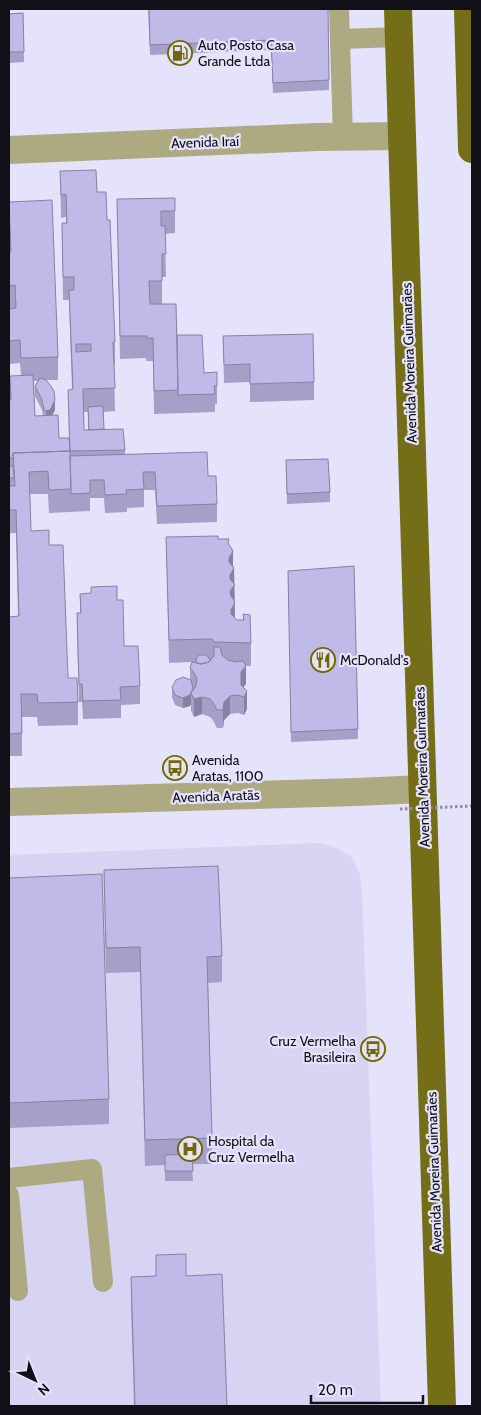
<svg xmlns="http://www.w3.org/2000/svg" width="481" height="1415" viewBox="0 0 481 1415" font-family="Cabin,sans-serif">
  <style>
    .built { fill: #d6d4f2 }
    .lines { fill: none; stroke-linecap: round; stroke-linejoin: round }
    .service { stroke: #adaa82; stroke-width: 20 }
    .minor { stroke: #adaa82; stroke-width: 28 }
    .trunk { stroke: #746e18; stroke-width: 28 }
    .path-bridge { stroke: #8f8d9f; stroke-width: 3; stroke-dasharray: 2.5 2.5; stroke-linecap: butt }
    .wall { fill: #a4a0c8; fill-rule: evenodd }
    .shaded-wall { fill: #8682a2 }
    .building { fill: #bfbae8; stroke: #8682a2; fill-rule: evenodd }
    .labels { text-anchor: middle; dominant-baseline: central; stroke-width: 4.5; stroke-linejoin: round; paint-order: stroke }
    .poi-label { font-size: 14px; fill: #111018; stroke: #e5e3fb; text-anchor: start }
    .street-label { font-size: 14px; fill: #111018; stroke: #e5e3fb }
  </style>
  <rect width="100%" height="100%" fill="#e5e3fb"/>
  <path class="built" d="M319,843L337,848L352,857L360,875L362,892L381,1406H9V855Z"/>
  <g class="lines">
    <path class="service" d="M339,9L343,137
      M340,39L398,37
      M9,1178L92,1169L103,1282
      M9,1195L18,1291"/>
    <path class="minor" d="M9,150L318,137L402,136
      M9,802L356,792L422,789"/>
    <path class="trunk" d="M398,9L442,1406
      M468,9L472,149"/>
    <path class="path-bridge" d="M400,809L472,806"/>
  </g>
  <path class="wall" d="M148,9H328L329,90L273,93L271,50L150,55Z
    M23,13L24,62L9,63V14Z
    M60,171L97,192L115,342V364L114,365L115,411L103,412L104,429L125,450V455L208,476L217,504V522L157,524L155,490H144V507L127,508V512L105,513L104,498H90V511L49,513L48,494H30L31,531L49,545L68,678L78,702V725L38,726L37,717H22V756H9V593V617L18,616L16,533H9V252H10L9,202L58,357V380H46L55,410L52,415L59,438H69L68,390H72L69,300H63L62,223H66V217L61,218ZM20,363L21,375L10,382L9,364ZM34,381H39L35,386V396L42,410L43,416H35ZM83,412H88V430H84Z
    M117,199L175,211V233L165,234L166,277H162V304L177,335L204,373L217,372V404H215V412L154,414L153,361H146V358L120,359Z
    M223,336L314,382V400L250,402V382L224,383Z
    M286,460L330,492V502L287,504Z
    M166,537L218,539L229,545L233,566L234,568L235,618L237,620H243V614L251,643V666H246V684L243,687L247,709L244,715L238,713L230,714L224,720L223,728H217L213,720L210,717L202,714L194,717L191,711V704L190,706L183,708L175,705L172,697V687L190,680V668L192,662L169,663Z
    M354,566L358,739L291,742L288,571Z
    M80,594L117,600L124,646L140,686V704L121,705V718L83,719L82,702H79L77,631V613H80Z
    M104,870L222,956V982L208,983L212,1164H192L193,1181H165V1165L145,1166L140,972L106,973Z
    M9,878L109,1099V1124L9,1128Z
    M156,1255L186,1276L227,1406H134L131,1302V1277L156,1276Z"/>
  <path class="shaded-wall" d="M55,400V410L50,420L46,421V411Z
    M233,551V570L234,568L235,625L231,633L229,558Z
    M246,666V684L241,690V672Z
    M247,691V709L244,715V697Z
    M191,693V704L190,706L183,708V698Z
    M230,696V714L224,720L223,728V710L224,702Z
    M202,697V714L194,717V699Z"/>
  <path class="building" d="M149,9H328L329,80L273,83L271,40L150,45Z
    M23,13L24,52H9V14Z
    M96,170L97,192H106L107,220H110L115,342H113L115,388L83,389L84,430L123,429L125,450L70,451L68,390L73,389L69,290H74V277H63L62,223H67L66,194L61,195L60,171ZM76,344H91V351L76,352Z
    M175,198V211H161V226H165L166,254H162V281H149L150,304H176L178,390L154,391L153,338H146L147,336H120L117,199Z
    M52,200L58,357L21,358L20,340L9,341V309L16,308L15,285L9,286V252H11L9,202Z
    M313,334L314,382L250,384V364L224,365L223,336Z
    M177,335H202L204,373L217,372V386H214L215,394L178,395Z
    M9,356L10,400H9Z
    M33,375L35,416L58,415L59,438H69L70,451L13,453V458H9V400H11L10,376Z
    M40,378L46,380L51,386L54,391L55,400L50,410L46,411L44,410L42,400L35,386Z
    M103,406L104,429L89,430L88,407Z
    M70,451L71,489L49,490L48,471L29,472L31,531L49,530V545H63L68,678H77L78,702L38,703L37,694H21L22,733L9,734V617L19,616L16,510H9V486H15L13,453Z
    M207,452L208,476H216L217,504L157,506L155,472H143L144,489L126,490L127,494L105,495L104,480H90V493L71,494L70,456Z
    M328,459L330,492L287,494L286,460Z
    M9,466H13L14,478H9Z
    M218,536V539H229L228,543L233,551L229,558V562L234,568L230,575V579L235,585L232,588L230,592L231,596L235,602L231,610V614L237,620H244L243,614L250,615L251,643L214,642L212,639L169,640L166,537Z
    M354,566L358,729L291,732L288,571Z
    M117,586V600H123L124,646H138L140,686L120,687L121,700L83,701L82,684H79L77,613H81L80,594L91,593V587Z
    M214,647H220L222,655L228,660L236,662L243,661L246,666L241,672V685L247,691L244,697L238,695L230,696L224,702L223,710H217L213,702L210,699L202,697L194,699L191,693L196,686L197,678L193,671L190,668L192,662L201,664L209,662L214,656Z
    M199,655H206L209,658L210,660L209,662L201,664L197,663L196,659Z
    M183,677L191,680L193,688L190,695L183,698L175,695L172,687L176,680Z
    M218,866L222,956L207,957L212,1138L145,1140L140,947L106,948L104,870Z
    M102,874L109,1099L9,1103V878Z
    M192,1154L193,1171H165V1155Z
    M186,1254V1276L222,1274L227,1406H135L131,1277L156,1276V1255Z"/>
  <defs>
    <symbol id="fuel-ring" viewBox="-11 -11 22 22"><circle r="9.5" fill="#e5e3fb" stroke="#706901" stroke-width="1.5"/><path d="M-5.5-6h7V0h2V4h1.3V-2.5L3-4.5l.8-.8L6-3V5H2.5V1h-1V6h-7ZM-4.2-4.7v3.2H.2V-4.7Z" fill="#706901"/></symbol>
    <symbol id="restaurant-ring" viewBox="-11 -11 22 22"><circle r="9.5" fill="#e5e3fb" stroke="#706901" stroke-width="1.5"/><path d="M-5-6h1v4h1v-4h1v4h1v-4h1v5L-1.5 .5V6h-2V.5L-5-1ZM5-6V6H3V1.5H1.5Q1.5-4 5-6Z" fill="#706901"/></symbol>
    <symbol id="bus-ring" viewBox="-11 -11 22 22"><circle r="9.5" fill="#e5e3fb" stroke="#706901" stroke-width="1.5"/><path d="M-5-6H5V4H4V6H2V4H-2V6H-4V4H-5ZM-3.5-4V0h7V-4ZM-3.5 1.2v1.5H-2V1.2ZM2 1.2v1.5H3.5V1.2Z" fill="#706901"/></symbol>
    <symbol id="hospital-ring" viewBox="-11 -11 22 22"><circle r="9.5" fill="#e5e3fb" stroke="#706901" stroke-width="1.5"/><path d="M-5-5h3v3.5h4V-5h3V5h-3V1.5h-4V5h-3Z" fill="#706901"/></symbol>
  </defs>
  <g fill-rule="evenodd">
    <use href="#fuel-ring" x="166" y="39" width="28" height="28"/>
    <use href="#restaurant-ring" x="309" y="646" width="28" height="28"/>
    <use href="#bus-ring" x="161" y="754" width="28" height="28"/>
    <use href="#bus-ring" x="359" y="1035" width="28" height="28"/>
    <use href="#hospital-ring" x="176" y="1135" width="28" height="28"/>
  </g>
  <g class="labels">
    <g class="poi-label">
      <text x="198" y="45">Auto Posto Casa<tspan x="198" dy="16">Grande Ltda</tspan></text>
      <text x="340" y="660">McDonald's</text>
      <text x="192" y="760">Avenida<tspan x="192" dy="16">Aratas, 1100</tspan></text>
      <text x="356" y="1041" text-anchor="end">Cruz Vermelha<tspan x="356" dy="16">Brasileira</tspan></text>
      <text x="208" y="1141">Hospital da<tspan x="208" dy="16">Cruz Vermelha</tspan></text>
    </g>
    <g class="street-label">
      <text transform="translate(205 142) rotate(-2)">Avenida Iraí</text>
      <text transform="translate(409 363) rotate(-92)">Avenida Moreira Guimarães</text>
      <text transform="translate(422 767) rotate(-92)">Avenida Moreira Guimarães</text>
      <text transform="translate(216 796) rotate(-2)">Avenida Aratãs</text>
      <text transform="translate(434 1172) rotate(-92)">Avenida Moreira Guimarães</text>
    </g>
  </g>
  <rect width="481" height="1415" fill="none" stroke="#111018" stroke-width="20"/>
  <g transform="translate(35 1380) rotate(137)" stroke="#e5e3fb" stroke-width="4" paint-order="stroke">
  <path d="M0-4L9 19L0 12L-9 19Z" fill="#111018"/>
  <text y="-8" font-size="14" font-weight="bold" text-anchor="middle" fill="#111018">N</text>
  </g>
  <path d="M311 1395v8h112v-8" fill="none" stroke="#111018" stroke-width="2.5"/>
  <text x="318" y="1395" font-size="15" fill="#111018" stroke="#e5e3fb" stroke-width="4" paint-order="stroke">20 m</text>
</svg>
